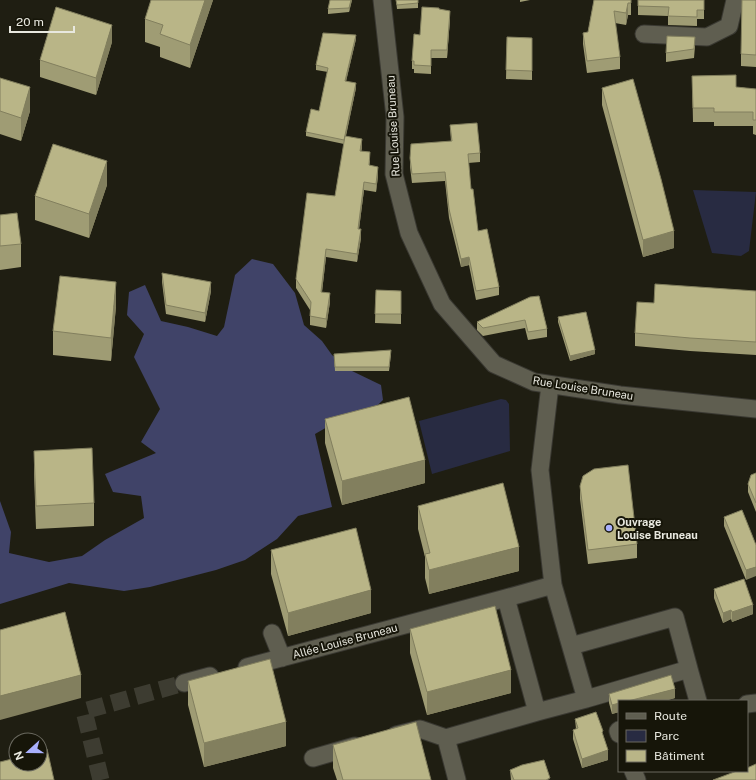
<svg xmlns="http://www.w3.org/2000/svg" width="756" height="780" viewBox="0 0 756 780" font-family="'Public Sans',sans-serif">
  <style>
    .green { fill: #282b42 }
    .forest { fill: #404368 }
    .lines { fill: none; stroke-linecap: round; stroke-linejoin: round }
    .minor-tunnel { stroke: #3d3c31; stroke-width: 17; stroke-dasharray: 17 8; stroke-linecap: butt }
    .minor-casing { stroke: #3a3932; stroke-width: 19 }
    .minor { stroke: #5f5e50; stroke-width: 17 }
    .wall { fill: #9f9c74 }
    .shaded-wall { fill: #827f5e }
    .building { fill: #b9b587; stroke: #827f5e }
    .poi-dot { fill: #a9b0fc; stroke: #161509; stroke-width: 1.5 }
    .labels { text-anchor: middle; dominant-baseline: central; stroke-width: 4; stroke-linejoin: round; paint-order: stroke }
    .street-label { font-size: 11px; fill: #e8e8df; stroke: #161509 }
    .poi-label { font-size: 11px; font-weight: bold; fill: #e8e8df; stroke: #161509; text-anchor: start }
  </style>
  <rect width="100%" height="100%" fill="#1f1e12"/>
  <path class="green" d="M693,190L756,192L749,251L741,256L712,253Z
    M501,399L506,400L509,404L510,451L432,474L419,421Z"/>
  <path class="forest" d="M252,259L273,264L295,293L304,325L322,341L332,355L352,371L381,385L383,400L365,417L336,422L315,434L332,507L298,516L277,539L245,560L216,570L150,587L124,591L69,583L0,604V501L11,532L9,553L49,562L82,556L105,540L144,518L141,496L113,492L105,474L156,453L141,442L160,409L134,357L144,334L127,315L129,292L145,285L161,321L188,327L217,336L224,327L235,275Z"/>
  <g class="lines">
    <path class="minor-tunnel" d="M101,780L84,711L184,683"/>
    <defs>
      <path id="minor" d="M382,0L395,117L394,174L409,233L442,304L494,364L534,382L620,395L756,409
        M644,34L707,37L729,26L735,0
        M550,385L540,470L553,585
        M272,633L282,658
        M571,646L675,617L689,669L586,699
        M247,667L506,598
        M689,669L698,701
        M184,683L210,676
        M747,704L756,703
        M619,730L618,731L619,734
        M396,735L420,729L446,738L537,712L506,598L553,585L586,699L537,712
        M446,738L457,780
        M313,758L355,746
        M633,771L637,780"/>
    </defs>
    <use href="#minor" class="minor-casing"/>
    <use href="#minor" class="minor"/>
  </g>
  <path class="wall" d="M213,0L190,68L160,57V47L145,42V19Z
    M352,0L349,12L328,14V9Z
    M396,0H418V8L397,9Z
    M520,0H530L520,2Z
    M594,0L631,3V15H628L626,25L615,23L620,57V69L587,73L583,44V33L588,32Z
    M638,0H704V19H697V26L668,25V16L638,15Z
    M756,0V67L741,66V54Z
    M439,9L450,19L447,58H431V74L414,73V69H412V61L420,35Z
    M507,37L532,38V80L506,79Z
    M356,39L346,81L356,88L346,136L362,148L361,151L370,161L369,166L378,176L376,192L364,190L359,229L361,238L357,262L326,257L322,292L330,302L326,328L310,325V310L296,288V279L335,196L344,144L306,136V132L319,111L328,72L316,70V65Z
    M112,42L96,95L40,77V60Z
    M695,46L694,58L666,62V53Z
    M692,76L736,87L756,89V135L753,134V126H714V122H693Z
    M0,78L30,111L21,141L0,134Z
    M602,88L674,248L643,257L602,105Z
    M450,125L480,153V162L468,163L471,189L478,231L499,287V295L476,300L469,265L461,267L449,218L445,181L412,183L410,167V158L451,142Z
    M107,185L89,238L35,220V196Z
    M0,215L21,244V267L0,270Z
    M162,273L211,291L205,322L166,314L162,282Z
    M376,290L401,291V324L375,323Z
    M756,291V355L690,351L635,346V333L654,303Z
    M539,296L547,329V337L528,340L525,328L483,336L477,330V322Z
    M116,306L111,361L53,355V331Z
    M558,317L595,354L570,361L558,322Z
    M334,354H391L389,371H335Z
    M325,419L425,483L342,505L325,443Z
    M34,451L94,503V526L36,529L34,474Z
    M756,473V512L748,492V484Z
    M580,486L637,544V558L588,564L580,499Z
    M418,506L519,571L429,594L425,578V557L418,529Z
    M724,517L756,545L746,580L724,526Z
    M271,550L371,613L288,636L271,574Z
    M714,589L753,614L732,622L731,619L723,623L714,598Z
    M410,629L511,693L427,715L410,653Z
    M188,681L286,746L204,767L188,705Z
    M609,694L675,698L664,701H619V712L612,714L609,703Z
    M575,719L608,760L582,768L573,739V730L576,729Z
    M333,745L431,780H337L333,768Z
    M510,770L550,780H511Z"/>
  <path class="shaded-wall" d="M205,0H213L190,68V45Z
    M351,0H352L349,12V8Z
    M628,3V15L626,25V13Z
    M450,11V19L447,58V50Z
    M112,25V42L96,95V78Z
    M356,35V39L345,86V81Z
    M356,83V88L344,144V140Z
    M30,87V111L21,141V118Z
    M362,139V148L360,159V151Z
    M107,161V185L89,238V214Z
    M378,167V176L376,192V184Z
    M364,182V190L358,237V229Z
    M361,229V238L357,262V254Z
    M674,231V248L643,257V240Z
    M326,249V257L321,300V292Z
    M469,257V265L461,267V259Z
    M116,282V306L111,361V338Z
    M211,282V291L205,322V313Z
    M330,293V302L326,328V319Z
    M595,350V354L570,361V356Z
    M425,460V483L342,505V481Z
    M519,547V571L429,594V570Z
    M756,567V576L746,580V570Z
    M371,590V613L288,636V613Z
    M753,605V614L732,622V612Z
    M731,610V619L723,623V613Z
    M511,670V693L427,715V692Z
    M81,675V698L0,720V696Z
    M675,689V698L664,701H628Z
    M619,703V712L612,714V705Z
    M286,722V746L204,767V743Z
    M608,750V760L582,768V759Z"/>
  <path class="building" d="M151,0H205L190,45L160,34L163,25L145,19Z
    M330,0H351L349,8L328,9Z
    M396,0H418V3L397,5Z
    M594,0H631V3H628L626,13L614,11L620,57L587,61L583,33L588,32Z
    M638,0H704V10H697V17L668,16L669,7L638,6Z
    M742,0H756V55L741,54Z
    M56,7L112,25L96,78L40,60Z
    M422,7L439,8V9L450,11L447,50H431V66L414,65V61H412L414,34L420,35Z
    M323,33L356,35L345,81L356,83L344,140L306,132L311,109L319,111L328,68L316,65Z
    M667,36L695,37L694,49L666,53Z
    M507,37L532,38V71L506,70Z
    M736,75V87L756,89V120H753V112H714V108H693L692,76Z
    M0,78L30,87L21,118L0,111Z
    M633,79L661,179L674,231L643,240L602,88Z
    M477,123L480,153L468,154L471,189H473L478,231L487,229L499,287L476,291L469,257L461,259L449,209L445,172L412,174L410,158L411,144L452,141L450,125Z
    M345,136L362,139L360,151L370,152L369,165L378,167L376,184L364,182L358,229H361L357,254L326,249L321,292L330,293L326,319L310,316L311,302L296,279L307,193L335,196Z
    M53,144L107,161L89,214L35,196Z
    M17,213L21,244L0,246V215Z
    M162,273L211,282L205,313L166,305Z
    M60,276L116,282L111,338L53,331Z
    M655,284L756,291V342L690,338L635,333L637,302L654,303Z
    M376,290L401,291V314H375Z
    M539,296L547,329L528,332L525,320L483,328L477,322L530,297Z
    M586,312L595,350L570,356L558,317Z
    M391,350L389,367H335L334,354Z
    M409,397L425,460L342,481L325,419Z
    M92,448L94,503L36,506L34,451Z
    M628,465L637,544L588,550L580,486L583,476L594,469Z
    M756,473V503L748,484L751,475Z
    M503,483L519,547L429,570L425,554L430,553L418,506Z
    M742,510L756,545V567L746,570L724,517Z
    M356,528L371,590L288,613L271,550Z
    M744,579L753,605L732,612L731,610L723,613L714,589Z
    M495,606L511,670L427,692L410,629Z
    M65,612L81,675L0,696V630Z
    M270,659L286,722L204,743L188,681Z
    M671,675L675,689L628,701H619V703L612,705L609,694Z
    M596,712L603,731L602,732L608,750L582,759L573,730L578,728L575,719Z
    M416,722L431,780H343L333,745Z
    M47,749L54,780H0V762L16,758V764H40V751Z
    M544,760L550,778L546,780H514L510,770L522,765Z
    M756,764V780H713L737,771H747V768Z"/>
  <circle class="poi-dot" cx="609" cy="528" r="4"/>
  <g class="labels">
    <g class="street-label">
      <text transform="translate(393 126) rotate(-93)">Rue Louise Bruneau</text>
      <text transform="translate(583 388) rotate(9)">Rue Louise Bruneau</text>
      <text transform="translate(345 641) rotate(-15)">Allée Louise Bruneau</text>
    </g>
    <g class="poi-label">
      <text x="617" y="522">Ouvrage<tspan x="617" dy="13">Louise Bruneau</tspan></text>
    </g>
  </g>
  <rect x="618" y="700" width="130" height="72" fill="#161509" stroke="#6a695f"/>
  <rect x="626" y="713" width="20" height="6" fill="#5f5e50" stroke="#6a695f"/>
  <text x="654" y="720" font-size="12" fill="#e8e8df">Route</text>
  <rect x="626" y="730" width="20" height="12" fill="#282b42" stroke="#6a695f"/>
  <text x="654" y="740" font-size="12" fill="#e8e8df">Parc</text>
  <rect x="626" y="750" width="20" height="12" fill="#b9b587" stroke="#6a695f"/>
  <text x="654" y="760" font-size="12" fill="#e8e8df">Bâtiment</text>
  <g transform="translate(28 752) rotate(249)"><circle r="19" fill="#161509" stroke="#6a695f"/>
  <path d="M0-3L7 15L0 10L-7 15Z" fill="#a9b0fc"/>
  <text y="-6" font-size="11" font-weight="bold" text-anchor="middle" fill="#e8e8df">N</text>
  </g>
  <path d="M10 26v6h64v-6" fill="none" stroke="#e8e8df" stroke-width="2"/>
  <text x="16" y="26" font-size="12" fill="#e8e8df" stroke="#161509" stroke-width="3" paint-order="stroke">20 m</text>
</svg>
